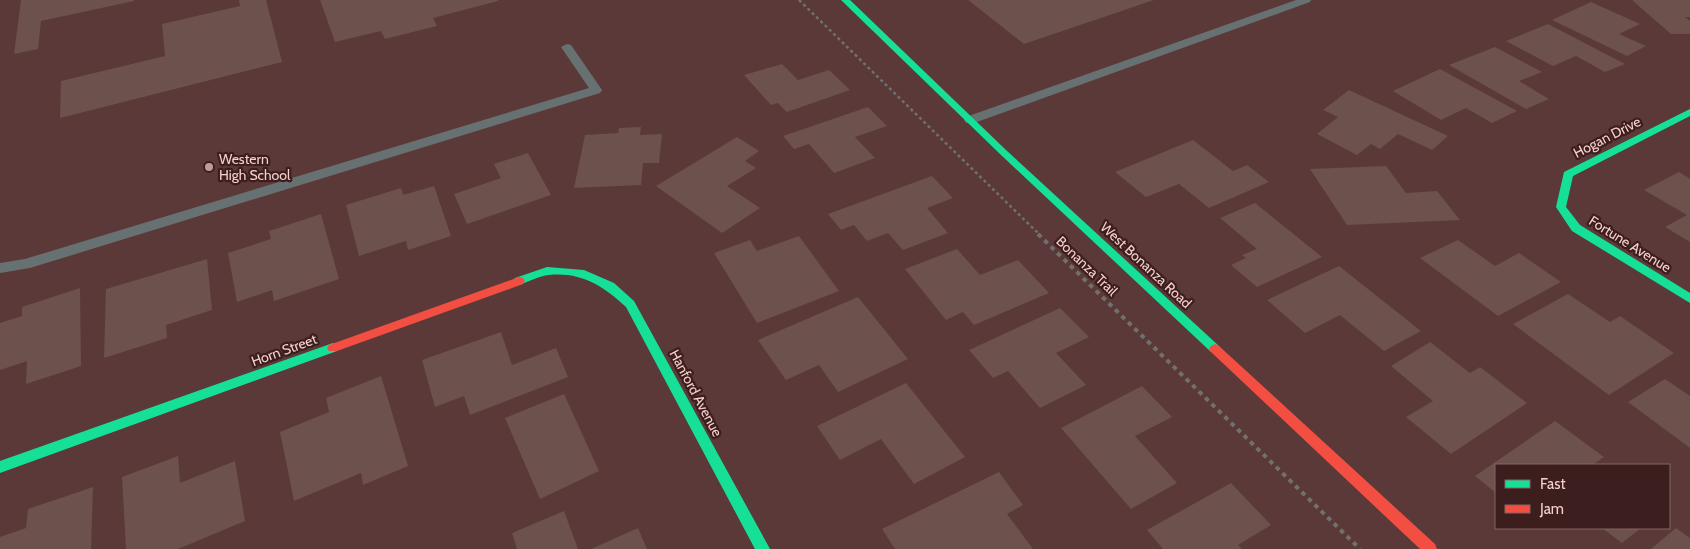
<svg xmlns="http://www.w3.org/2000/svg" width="1690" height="549" viewBox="0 0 1690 549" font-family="Cabin,sans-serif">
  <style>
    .building { fill: #6c514c }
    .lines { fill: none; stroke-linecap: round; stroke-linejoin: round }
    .path-far1 { stroke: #717071; stroke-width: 2.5; stroke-dasharray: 3 3; stroke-linecap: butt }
    .path { stroke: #717071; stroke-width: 4; stroke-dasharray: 4.5 4.5; stroke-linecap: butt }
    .lane { fill: #687172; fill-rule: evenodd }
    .fast { fill: #16e098; fill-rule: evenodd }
    .jam { fill: #f24e42; fill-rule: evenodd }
    .poi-dot { fill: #c09b99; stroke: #3b1e1d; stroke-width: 2 }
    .labels { text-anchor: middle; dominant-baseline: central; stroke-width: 4.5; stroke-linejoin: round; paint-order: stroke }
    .street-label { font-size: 14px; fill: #f7d0cd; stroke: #3b1e1d }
    .poi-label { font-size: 14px; fill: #f7d0cd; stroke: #3b1e1d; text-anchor: start }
  </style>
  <rect width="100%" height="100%" fill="#5b3938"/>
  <path class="building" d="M21,0H134V1L41,21L38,49L14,54Z
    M239,0H266L282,62L60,118L61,81L165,56L162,24L240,6Z
    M320,0H498V1L433,18L437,26L385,39L381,31L335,42Z
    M968,0H1154L1024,44Z
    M1632,0H1690V17H1685L1690,21V34H1671Z
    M1591,2L1640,24L1619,34L1646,46L1627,56L1552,20Z
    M1548,24L1625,64L1605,72L1576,56L1553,66L1506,41Z
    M1495,47L1542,72L1519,81L1549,99L1526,109L1449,65Z
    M782,64L798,80L829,70L850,90L787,112L778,103L771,105L744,75Z
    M1440,69L1517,111L1492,123L1466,108L1441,120L1393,91Z
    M1349,90L1448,136L1432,150L1398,134L1380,149L1371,144L1357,155L1317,134L1338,117L1323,110Z
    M868,107L887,126L855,137L875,158L834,173L809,144L794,149L783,136Z
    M641,127L640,135L662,134L659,163H643L641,185L574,188L585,135L618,133L619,128Z
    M737,137L759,151L745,161L756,168L727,186L760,208L722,233L656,186Z
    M1193,140L1233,171L1247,165L1269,182L1209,208L1179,184L1146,197L1115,172Z
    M528,153L551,195L467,224L454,194L501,178L494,164Z
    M1386,166L1406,193L1437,191L1460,220L1347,225L1310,169Z
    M1679,172L1690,179V242L1665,227L1687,215L1644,190Z
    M932,176L953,198L927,208L948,233L903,250L888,233L867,241L854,225L841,230L828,214Z
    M434,186L451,236L408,250L406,241L359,256L346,205L401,188L403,195Z
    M1255,203L1322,257L1257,287L1231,265L1246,258L1242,255L1257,249L1220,218Z
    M321,214L339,279L274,301L272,290L237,302L228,253L271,239L269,231Z
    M799,236L839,291L757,323L714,253L750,240L757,251Z
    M1458,240L1495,266L1519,253L1561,282L1498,316L1420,258Z
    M957,249L980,275L1018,260L1049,293L974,325L963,312L946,320L905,269Z
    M207,259L212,310L166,325L167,338L104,358L106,289Z
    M1339,266L1421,331L1384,351L1340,315L1305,333L1267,300Z
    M80,288L81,366L26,384L27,361L0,370V323L22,316V307Z
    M1568,294L1610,322L1620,316L1674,353L1609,395L1513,324Z
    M858,297L908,359L838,392L819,365L786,380L758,340Z
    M1060,308L1089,337L1056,353L1086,385L1040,408L1008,371L993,378L969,350Z
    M501,332L512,365L556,348L568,377L470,415L464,396L435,407L422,360Z
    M1430,342L1470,373L1480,367L1527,403L1451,454L1406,417L1433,401L1391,366Z
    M381,376L408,466L363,485L361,473L294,501L280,432L329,412L326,398Z
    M1665,379L1690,396V448L1628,402Z
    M906,383L965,457L914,484L881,439L840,460L817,426Z
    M1142,386L1172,417L1135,436L1177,483L1131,509L1061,428Z
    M564,394L599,471L540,499L505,418Z
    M1555,421L1604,457L1594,464L1596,465H1496V493L1475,476Z
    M178,456L180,483L235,461L245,521L178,549H126L122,477Z
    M999,472L1023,505L1007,514L1033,549H895L882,529Z
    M1231,483L1271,525L1238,545L1242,549H1163L1147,530Z
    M93,487L91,549H0V537L26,528L28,509Z
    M564,511L578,549H517L512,533Z
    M638,528L647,549H591Z
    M1602,528H1641L1622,543Z
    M1676,528L1690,538V549H1651Z"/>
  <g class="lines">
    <path class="path-far1" d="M799,0L1040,235"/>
    <path class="path" d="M1038,234L1360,549"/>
    <path class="lane" d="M1296,0H1311L1310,2L974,123H966L964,120L966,117Z
      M567,44L571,45L602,90L600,93L30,268L0,273V263L25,259L589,88L561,47Z"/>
    <path class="fast" d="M841,0H850L1006,150L1219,346L1221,349L1219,352H1211L1000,154Z
      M1690,109V116L1573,176L1566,207L1580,225L1690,293V303L1572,231L1556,207L1564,172Z
      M547,267L584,270L614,283L634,301L770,549H755L626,307C603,286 582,272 549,275C539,276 528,282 519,285L513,281L515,278Z
      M333,343L337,345L339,348L337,351L0,473V461Z"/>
    <path class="jam" d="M519,277L523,278L525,281L523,284L337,351H329L327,348L329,345Z
      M1215,344L1219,346L1435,544L1437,549H1420L1211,352L1209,349L1211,346Z"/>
  </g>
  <circle class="poi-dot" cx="209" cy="167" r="5"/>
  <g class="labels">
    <g class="street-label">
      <text transform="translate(1607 137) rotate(-27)">Hogan Drive</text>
      <text transform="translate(1630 244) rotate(32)">Fortune Avenue</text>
      <text transform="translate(1146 265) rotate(43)">West Bonanza Road</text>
      <text transform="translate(1087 266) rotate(44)">Bonanza Trail</text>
      <text transform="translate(284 350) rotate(-20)">Horn Street</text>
      <text transform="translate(696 393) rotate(62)">Hanford Avenue</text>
    </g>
    <g class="poi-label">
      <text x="219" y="159">Western<tspan x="219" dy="16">High School</tspan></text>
    </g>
  </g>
  <rect x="1495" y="464" width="175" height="65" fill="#3b1e1d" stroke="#866563"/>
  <rect x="1505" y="480" width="25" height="8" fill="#16e098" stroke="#866563"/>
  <text x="1540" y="489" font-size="15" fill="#f7d0cd">Fast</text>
  <rect x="1505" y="505" width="25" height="8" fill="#f24e42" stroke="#866563"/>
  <text x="1540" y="514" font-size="15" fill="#f7d0cd">Jam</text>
</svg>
